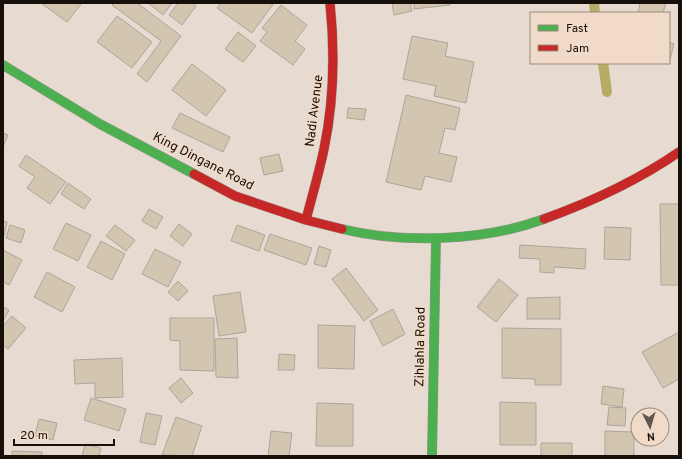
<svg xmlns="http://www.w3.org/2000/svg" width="682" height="459" viewBox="0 0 682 459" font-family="Overpass,sans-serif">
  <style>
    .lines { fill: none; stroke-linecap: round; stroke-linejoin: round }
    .stream { stroke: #b6ac66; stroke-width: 10 }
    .building { fill: #d3c6b0; stroke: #aca59c }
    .fast-casing { stroke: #9e968e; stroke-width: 10 }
    .jam-casing { stroke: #9e968e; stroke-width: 10 }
    .fast { stroke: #4caf50; stroke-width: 9 }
    .jam { stroke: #c62828; stroke-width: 9 }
    .labels { text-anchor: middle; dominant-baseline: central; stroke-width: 3; stroke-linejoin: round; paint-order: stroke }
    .street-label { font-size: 13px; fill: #170f09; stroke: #f1dac7 }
  </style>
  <rect width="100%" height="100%" fill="#e7dbd1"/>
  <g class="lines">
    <path class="stream" d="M594,3L595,13
      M603,63L607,92"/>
  </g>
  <path class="building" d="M41,3H82L67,22Z
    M114,3H137L181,36L147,82L137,74L161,41L112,5Z
    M148,3H172L163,15Z
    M178,3H192L196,6L182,25L169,15Z
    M221,3H274L252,33L217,8Z
    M392,3H410L412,11L394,15Z
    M414,3H450V5L414,9Z
    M640,3H666L663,13H638Z
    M281,5L307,25L295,41L305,49L293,65L260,41L267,32L262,28Z
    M117,16L152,42L132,68L97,42Z
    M238,32L256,46L243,62L225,49Z
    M412,36L448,43L445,56L474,62L466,103L434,96L436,86L403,79Z
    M669,42L674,44L669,63Z
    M192,64L226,90L206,116L172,90Z
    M406,95L460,108L455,130L445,128L439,153L457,157L451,182L425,176L421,190L386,182Z
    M348,108L366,109L364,120L347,118Z
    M180,113L230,137L223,152L172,128Z
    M3,133L8,135L3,147Z
    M279,154L283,171L264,175L260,158Z
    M26,155L66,182L50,204L27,188L35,177L19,166Z
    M68,183L91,199L84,209L61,194Z
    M660,204H679V285H661Z
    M149,209L163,217L156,229L142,221Z
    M3,221L7,222L4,236H3Z
    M66,223L91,235L78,261L53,249Z
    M179,224L192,234L183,246L170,236Z
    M10,225L25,230L21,243L6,238Z
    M115,225L135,240L126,251L106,236Z
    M237,225L265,235L259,251L231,241Z
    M605,227L631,228L630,260L604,259Z
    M270,234L312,248L306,265L264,250Z
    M101,241L125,254L112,280L87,267Z
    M520,245L586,249L585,269L554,267V273L540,272V259L519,258Z
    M319,246L331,250L326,267L314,264Z
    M155,249L181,262L168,287L142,274Z
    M3,250L22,260L9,285L3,282Z
    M346,268L378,310L364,321L332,279Z
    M47,272L75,287L62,312L34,297Z
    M499,279L518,295L496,322L477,307Z
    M178,281L188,291L178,301L168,292Z
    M240,292L246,332L219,336L213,296Z
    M560,297V319H527V298Z
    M3,307L9,310L3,321Z
    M393,309L405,334L383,346L370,321Z
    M12,316L26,328L8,349L3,345V326Z
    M170,318H214V371L180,370V341L170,340Z
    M318,325L355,326L354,369L318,368Z
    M502,328L561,329V385H535V379L502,378Z
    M679,332V379L663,388L642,352Z
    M237,338L238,378L216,377L215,339Z
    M279,354L295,355L294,370H278Z
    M122,358L123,397L95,398V383L75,384L74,360Z
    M181,378L193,393L181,403L169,388Z
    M603,386L624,389L622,407L601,404Z
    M91,398L126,409L119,431L84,420Z
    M500,402L536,403V445H500Z
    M317,403L353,404V446H316Z
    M609,407L626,408L625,426L607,425Z
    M146,413L162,416L155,445L140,442Z
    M176,417L202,426L192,456L162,455Z
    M39,419L57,423L53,440L35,436Z
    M271,431L292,433L289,456H268Z
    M605,431L634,432V456H605Z
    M541,443H572V456H541Z
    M85,444L101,448L99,456H82Z
    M12,451L42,452V456H12Z"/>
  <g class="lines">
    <defs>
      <path id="fast" d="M3,65L100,124L194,174
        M342,229C403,244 484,241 544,219
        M432,456L436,239"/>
      <path id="jam" d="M194,174L235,196L306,220L342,229
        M544,219C591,202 637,181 679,152
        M306,220C312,196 319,173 324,149C334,101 335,52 330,3"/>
    </defs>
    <use href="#fast" class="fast-casing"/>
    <use href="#jam" class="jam-casing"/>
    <use href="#fast" class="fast"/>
    <use href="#jam" class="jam"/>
  </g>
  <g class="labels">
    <g class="street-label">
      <text transform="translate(315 111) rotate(-83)">Nadi Avenue</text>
      <text transform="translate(203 162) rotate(27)">King Dingane Road</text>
      <text transform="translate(421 347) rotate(-89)">Zihlahla Road</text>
    </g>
  </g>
  <rect width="682" height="459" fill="none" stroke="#170f09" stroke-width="8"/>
  <rect x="530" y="12" width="140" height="52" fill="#f1dac7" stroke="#9a897b"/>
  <rect x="538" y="25" width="20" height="6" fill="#4caf50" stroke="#9a897b"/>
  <text x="566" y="32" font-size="12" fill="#170f09">Fast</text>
  <rect x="538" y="45" width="20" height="6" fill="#c62828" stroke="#9a897b"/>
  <text x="566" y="52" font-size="12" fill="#170f09">Jam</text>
  <g transform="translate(650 427) rotate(175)"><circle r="19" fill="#f1dac7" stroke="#9a897b"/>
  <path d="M0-3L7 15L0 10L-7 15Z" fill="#60564f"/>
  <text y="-6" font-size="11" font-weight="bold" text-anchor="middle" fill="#170f09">N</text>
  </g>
  <path d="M14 439v6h100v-6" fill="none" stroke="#170f09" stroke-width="2"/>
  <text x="20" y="439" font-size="12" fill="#170f09" stroke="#f1dac7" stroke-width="3" paint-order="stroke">20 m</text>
</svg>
